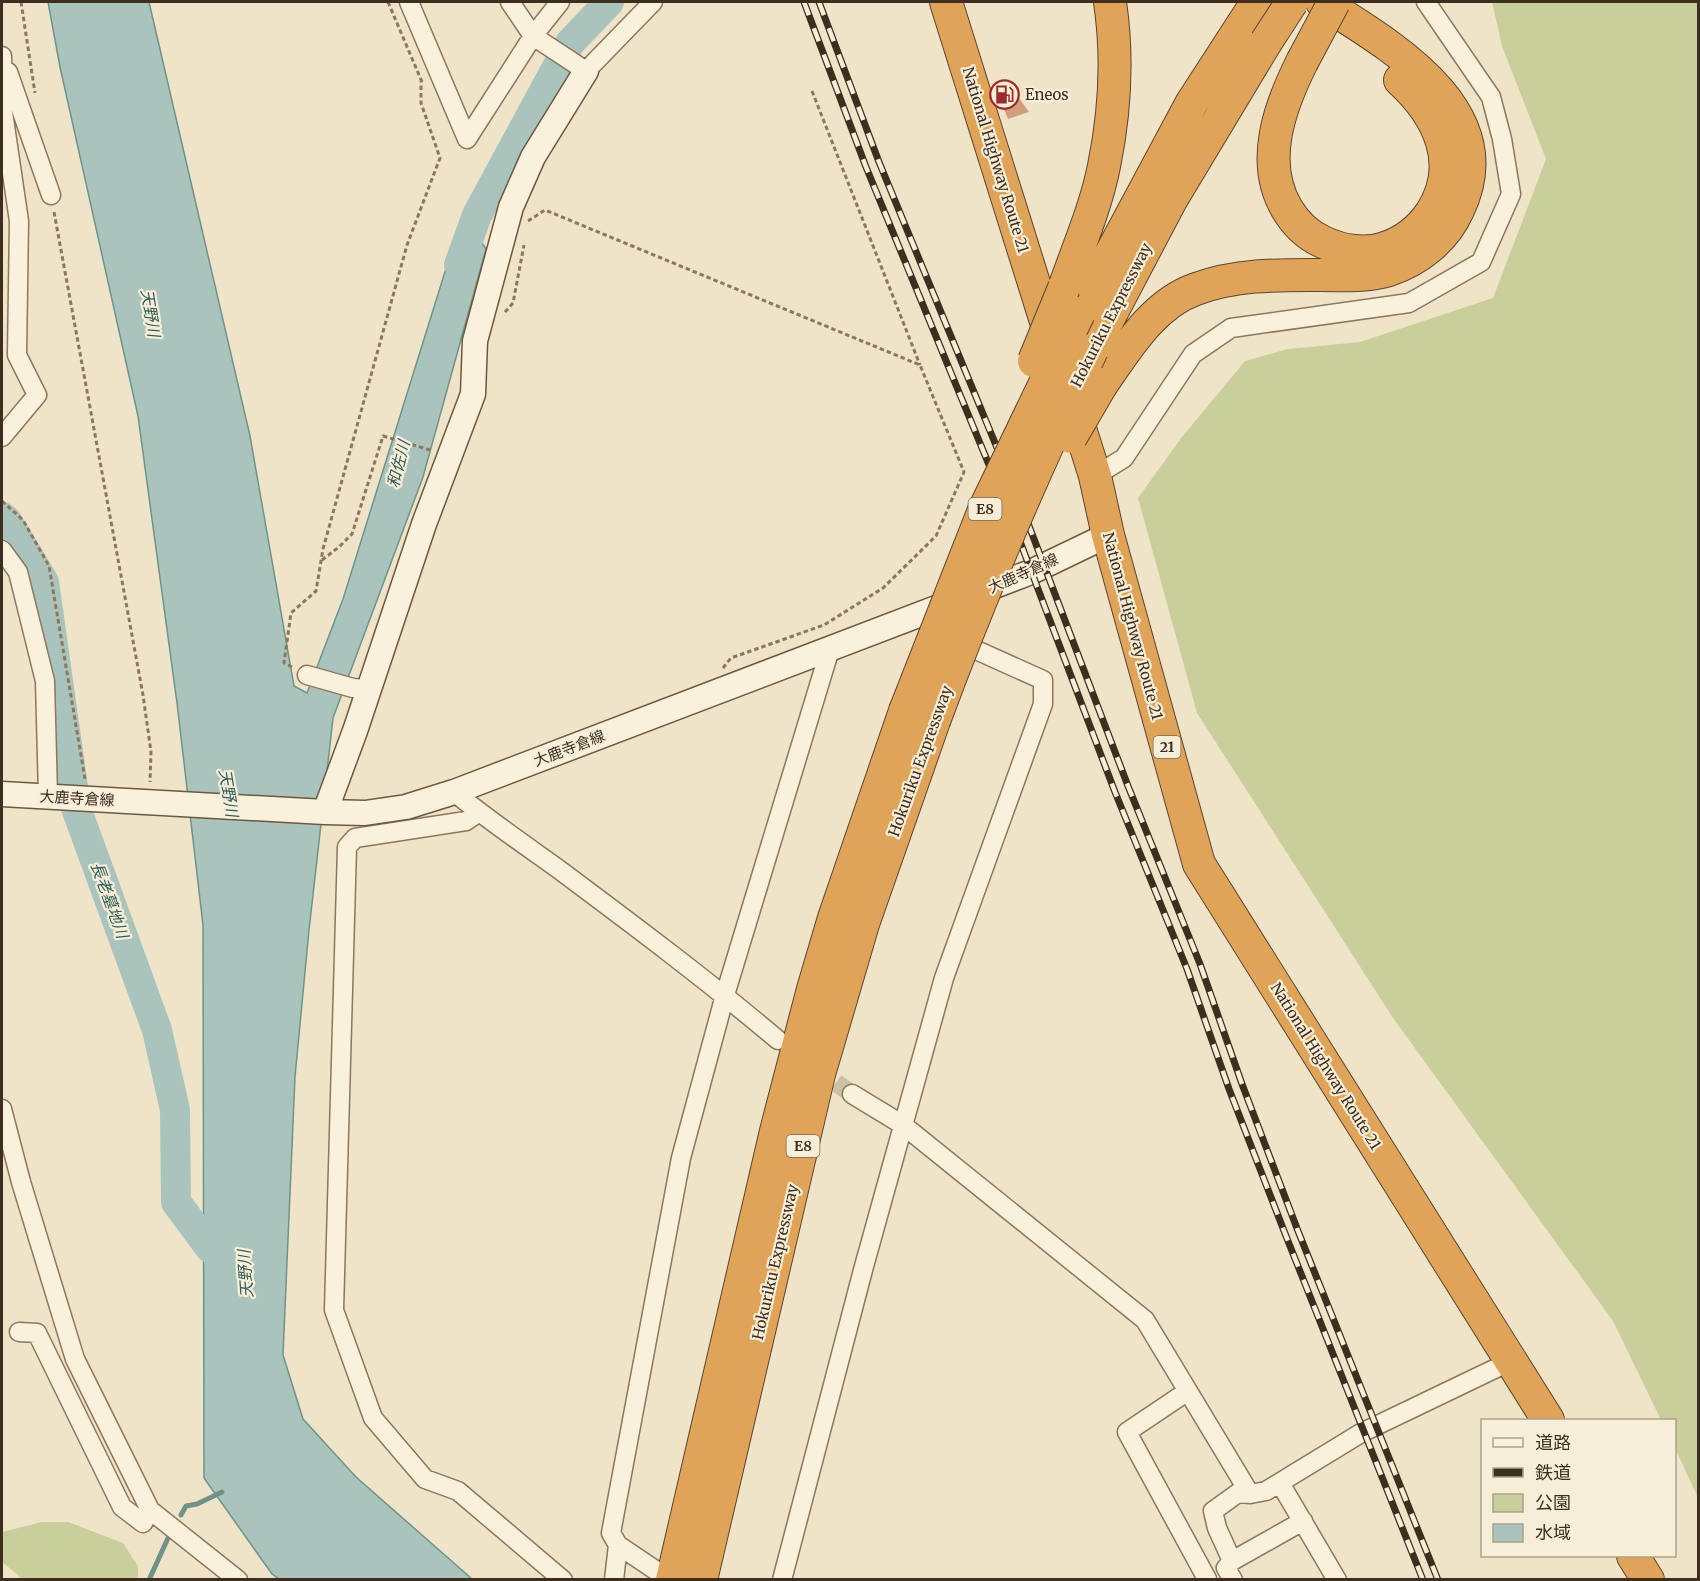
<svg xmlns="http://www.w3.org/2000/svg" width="1700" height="1581" viewBox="0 0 1700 1581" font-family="Merriweather,'Noto Sans JP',serif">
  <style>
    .green { fill: #c9cf9b }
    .water { fill: #a9c4bc; stroke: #6f938a; stroke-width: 1.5 }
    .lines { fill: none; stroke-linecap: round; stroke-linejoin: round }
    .stream { stroke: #6f938a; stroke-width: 5 }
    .river { stroke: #a9c4bc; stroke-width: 30 }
    .building { fill: #cf9f7d }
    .street-tunnel { stroke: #ccc0a6; stroke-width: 18; stroke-dasharray: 18 9; stroke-linecap: butt }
    .street-casing { stroke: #8d765c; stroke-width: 21 }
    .secondary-casing { stroke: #6f573f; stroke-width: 27 }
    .highway-casing { stroke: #5b4430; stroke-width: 34 }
    .path { stroke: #8d765c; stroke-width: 3; stroke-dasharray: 4.5 3; stroke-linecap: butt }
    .street { stroke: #faf1dc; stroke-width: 18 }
    .secondary { stroke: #faf1dc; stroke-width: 24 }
    .highway { stroke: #e0a458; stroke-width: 32 }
    .rail-casing { stroke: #3d2e20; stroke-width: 7 }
    .rail { stroke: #f7eed8; stroke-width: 4.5; stroke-dasharray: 14; stroke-linecap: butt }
    .highway-bridge-casing { stroke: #5b4430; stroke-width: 34; stroke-linecap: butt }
    .highway-bridge { stroke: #e0a458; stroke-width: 32 }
    .labels { text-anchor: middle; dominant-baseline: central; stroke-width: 4.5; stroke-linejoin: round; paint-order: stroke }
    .shield { fill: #f7eed8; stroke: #756857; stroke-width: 1.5 }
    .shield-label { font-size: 14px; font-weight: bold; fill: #3d2e20 }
    .poi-label { font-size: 15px; fill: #3d2e20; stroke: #f7eed8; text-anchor: start }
    .street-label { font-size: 15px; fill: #3d2e20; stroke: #f7eed8 }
    .water-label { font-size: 16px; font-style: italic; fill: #2f5d5a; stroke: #f7eed8 }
  </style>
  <rect width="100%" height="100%" fill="#f0e4c8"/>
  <path class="green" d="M1492,2H1698V1498L1675,1448L1674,1420H1661L1613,1321L1393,1018L1197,713L1138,498L1182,437L1245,361L1288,349L1360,342L1493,298L1546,159L1502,46Z
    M42,1522H68L123,1543L138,1566V1579H20L18,1575L2,1562V1532Z"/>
  <path class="water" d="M48,2H149L250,436L294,686L307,693L343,599L463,214L486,249L423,477L333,718L309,930L295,1077L283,1355L303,1419L356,1477L472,1579H279L272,1574L204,1478L203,925L177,703L138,416L60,67Z"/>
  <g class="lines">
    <path class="stream" d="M181,1515L186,1506L197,1504L222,1492
      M149,1580L168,1538"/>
    <path class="river" d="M459,265L477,215L570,43L609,2
      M2,517L7,521L44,582L76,808L157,1030L175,1110L176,1202L210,1248L240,1256"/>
  </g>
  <path class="building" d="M1019,98L1029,112L1008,119L1002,104Z"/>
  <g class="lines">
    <path class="street-tunnel" d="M814,1067L852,1094"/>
    <defs>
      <path id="street" d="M409,2L467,139
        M510,2L533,36L586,71L653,2
        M8,72L51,195
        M467,139L533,36L560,2
        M2,437L37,395L17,355L19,221L3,112L2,56
        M1095,476L1124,458L1193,354L1231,328L1409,303L1481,262L1511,194L1502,139L1491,97L1426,2
        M2,550L18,572L45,681L48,796
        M307,675L353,688L369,689
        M454,792C487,819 522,843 557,868C632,924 707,980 778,1040
        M479,812L466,821L355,838L347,847L334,1310L373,1418L425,1479L458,1491L563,1580
        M852,1094L903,1125L1145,1320L1250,1494
        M2,1109L21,1182L75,1359L150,1510L238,1580
        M19,1332L37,1333L122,1507L143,1523L150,1510
        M1188,1391L1127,1432L1207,1579
        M1280,1483L1337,1580
        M618,1545L611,1533L681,1158L725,995L830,649
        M1232,1561L1303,1521
        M614,1580L618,1545L670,1580
        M782,1580L863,1270L944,978L1043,704V680L956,641
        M1233,1580L1226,1568L1232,1561L1217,1528L1213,1511L1238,1493L1250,1494L1266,1491L1361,1433L1511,1361"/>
      <path id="secondary" d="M2,794L325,812L365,813L406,807L454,792L1031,572L1108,535
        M325,812L355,731L424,524L473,394L475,341L511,207L533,157L586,71"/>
      <path id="highway" d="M946,2L1053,344
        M1302,62C1280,106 1259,162 1287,209C1296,224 1307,235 1323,242C1342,251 1365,255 1385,248C1404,242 1420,229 1431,213C1463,164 1438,115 1400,80
        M1064,288C1078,248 1096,207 1104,166C1115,112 1118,56 1110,2
        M1079,313L1191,104L1257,2
        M1092,350L1171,200L1266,42
        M1102,384C1127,348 1153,304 1196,289C1237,274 1279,275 1321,275C1344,275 1367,277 1389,270C1419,260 1445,239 1458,210C1506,111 1391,46 1322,2
        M1072,403L1095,476L1108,535L1199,864L1548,1420
        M1633,1556L1648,1580
        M672,1580L776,1131L813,989L834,918L905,711
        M701,1580L819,1074L863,924L934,721"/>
    </defs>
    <use href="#street" class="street-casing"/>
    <use href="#secondary" class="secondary-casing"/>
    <use href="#highway" class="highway-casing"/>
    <path class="path" d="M21,2L35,93
      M388,2L422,82
      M812,91L920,365
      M54,212L143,695L151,752L150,782
      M528,221L545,210L920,365L964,472L936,536L883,588L824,625L731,658L723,668
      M505,312L513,303L524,245
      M2,501L23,520L49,566L85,779
      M322,560L339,547L352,534L383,436L430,450
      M292,667L284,663L291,613L316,591L323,549L407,245L440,158L421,103V81"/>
    <use href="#street" class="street"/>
    <use href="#secondary" class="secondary"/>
    <use href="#highway" class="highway"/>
    <defs>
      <path id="rail" d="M804,2L866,167L1013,523L1115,792L1187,969L1229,1089L1286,1236L1423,1580
        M819,2L879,162L1026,518L1128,786L1200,964L1242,1084L1298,1231L1438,1580"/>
    </defs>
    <use href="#rail" class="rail-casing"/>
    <use href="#rail" class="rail"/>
    <defs>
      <path id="highway-bridge" d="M1266,42L1292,2
        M1302,62L1334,2
        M1034,361L1064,288
        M1071,437L1102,384
        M905,711L984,510L1079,313
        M934,721C981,594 1034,471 1092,350"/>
    </defs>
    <use href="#highway-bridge" class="highway-bridge-casing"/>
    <use href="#highway-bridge" class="highway-bridge"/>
  </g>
  <defs>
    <symbol id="fuel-ring" viewBox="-11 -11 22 22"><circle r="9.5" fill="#f7eed8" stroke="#9e2a2b" stroke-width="1.5"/><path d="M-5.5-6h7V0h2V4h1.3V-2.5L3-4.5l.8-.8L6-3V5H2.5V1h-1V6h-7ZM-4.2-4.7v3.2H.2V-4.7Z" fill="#9e2a2b"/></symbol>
  </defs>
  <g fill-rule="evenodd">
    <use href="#fuel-ring" x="988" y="78" width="33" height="33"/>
  </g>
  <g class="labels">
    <g class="shield">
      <rect x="968.5" y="498" width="33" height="22" rx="4.5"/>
      <rect x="1153.5" y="736" width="27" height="22" rx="4.5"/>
      <rect x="786.5" y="1135" width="33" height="22" rx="4.5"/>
    </g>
    <g class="shield-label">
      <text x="985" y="509">E8</text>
      <text x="1167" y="747">21</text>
      <text x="803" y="1146">E8</text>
    </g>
    <g class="poi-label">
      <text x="1025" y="94">Eneos</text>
    </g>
    <g class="street-label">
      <text transform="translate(996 160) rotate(73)">National Highway Route 21</text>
      <text transform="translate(1111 315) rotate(-63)">Hokuriku Expressway</text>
      <text transform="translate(1023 573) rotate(-24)">大鹿寺倉線</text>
      <text transform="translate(1133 626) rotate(75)">National Highway Route 21</text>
      <text transform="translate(569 748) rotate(-21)">大鹿寺倉線</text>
      <text transform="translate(920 761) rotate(-70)">Hokuriku Expressway</text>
      <text transform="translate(77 798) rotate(3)">大鹿寺倉線</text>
      <text transform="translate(1326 1066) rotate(58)">National Highway Route 21</text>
      <text transform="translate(775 1262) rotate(-77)">Hokuriku Expressway</text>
    </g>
    <g class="water-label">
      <text transform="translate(151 313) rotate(81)">天野川</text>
      <text transform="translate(398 464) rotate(-76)">和佐川</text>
      <text transform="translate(229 793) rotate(81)">天野川</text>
      <text transform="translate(110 900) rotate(70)">長老墓地川</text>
      <text transform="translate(245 1274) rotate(-94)">天野川</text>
    </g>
  </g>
  <rect width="1700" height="1581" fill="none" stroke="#3d2e20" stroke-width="6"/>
  <rect x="1481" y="1419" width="195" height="138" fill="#f7eed8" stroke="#ada18e" stroke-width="1.5"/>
  <rect x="1493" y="1438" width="30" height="9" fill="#faf1dc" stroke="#ada18e" stroke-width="1.5"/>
  <text x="1535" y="1449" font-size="18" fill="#3d2e20">道路</text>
  <rect x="1493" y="1468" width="30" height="9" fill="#3d2e20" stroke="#ada18e" stroke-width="1.5"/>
  <text x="1535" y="1479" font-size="18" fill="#3d2e20">鉄道</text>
  <rect x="1493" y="1494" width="30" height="18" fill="#c9cf9b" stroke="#ada18e" stroke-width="1.5"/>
  <text x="1535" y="1509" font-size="18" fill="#3d2e20">公園</text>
  <rect x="1493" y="1524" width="30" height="18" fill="#a9c4bc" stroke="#ada18e" stroke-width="1.5"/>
  <text x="1535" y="1539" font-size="18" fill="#3d2e20">水域</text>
</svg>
